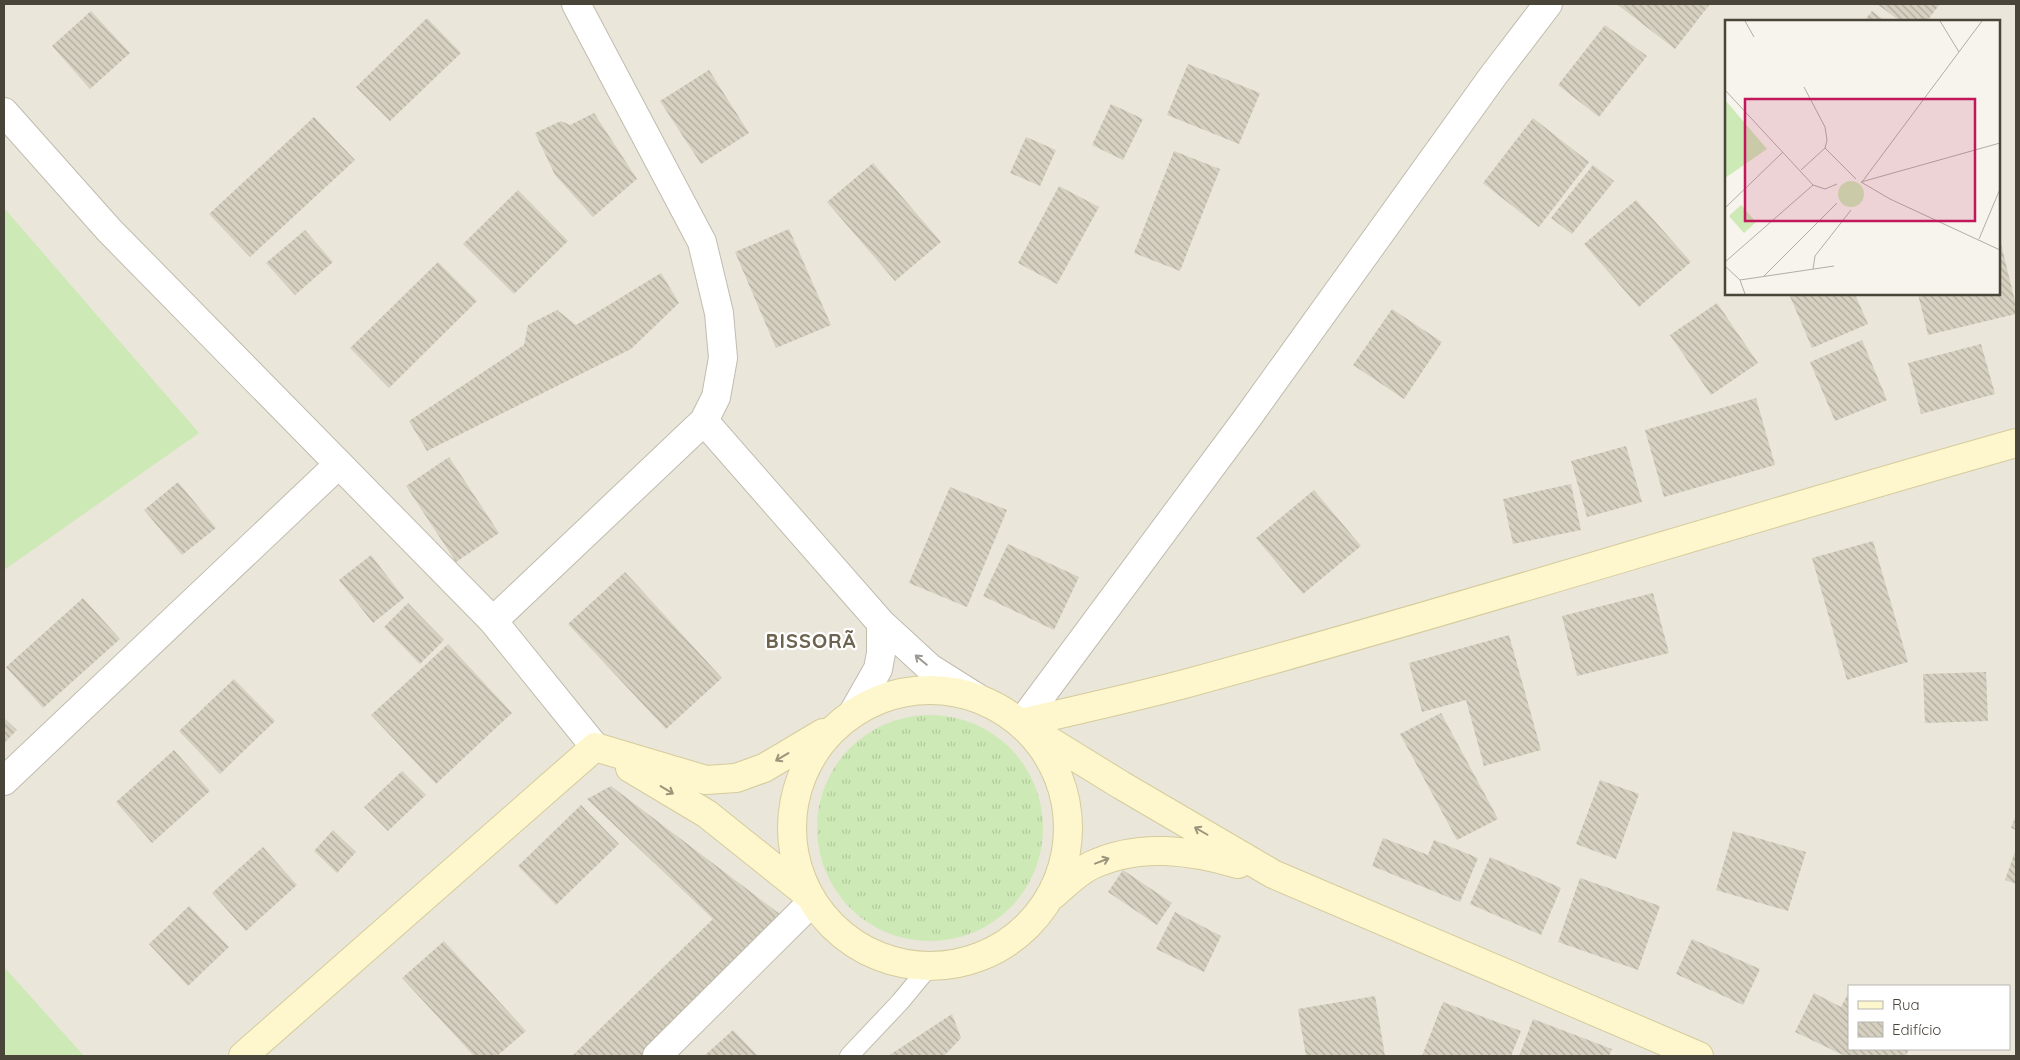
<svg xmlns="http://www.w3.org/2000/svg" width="2020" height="1060" viewBox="0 0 2020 1060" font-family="Quicksand,sans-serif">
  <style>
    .residential { fill: #eae6da; fill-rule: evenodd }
    .grass { fill: url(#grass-tufts) }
    .pitch { fill: #cde9b5 }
    .building { fill: url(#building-back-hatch) }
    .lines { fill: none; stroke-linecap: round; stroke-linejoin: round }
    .service-casing { stroke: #c1bcae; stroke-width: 20 }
    .minor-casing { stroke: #c1bcae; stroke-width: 30 }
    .tertiary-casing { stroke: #c1bcae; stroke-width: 30 }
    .secondary-casing { stroke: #d5cb9c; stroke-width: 30 }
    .service { stroke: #fff; stroke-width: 18 }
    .minor { stroke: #fff; stroke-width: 28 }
    .tertiary { stroke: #fff; stroke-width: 28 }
    .secondary { stroke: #fef7cd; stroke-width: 28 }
    .oneway { stroke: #9b9992 }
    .oneway2 { stroke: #9b957c }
    .labels { text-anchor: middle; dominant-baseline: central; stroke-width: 4.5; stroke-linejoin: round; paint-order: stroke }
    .district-label { font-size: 20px; font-weight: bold; letter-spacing: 1px; fill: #6d6450; stroke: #fff }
    .inset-road { fill: none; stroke: #b1aea4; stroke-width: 1 }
    .view { fill: #c2185b; fill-opacity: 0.15; stroke: #c2185b; stroke-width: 2.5 }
    .inset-edge { fill: none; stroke: #4a4539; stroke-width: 2.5 }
  </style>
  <defs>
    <pattern id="grass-tufts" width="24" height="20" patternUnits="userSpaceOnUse" patternTransform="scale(1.25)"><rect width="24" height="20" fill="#cde9b5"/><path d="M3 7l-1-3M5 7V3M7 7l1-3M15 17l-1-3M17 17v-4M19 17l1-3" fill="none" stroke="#b2c99c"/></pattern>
    <pattern id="building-back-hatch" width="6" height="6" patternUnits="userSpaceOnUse" patternTransform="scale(1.25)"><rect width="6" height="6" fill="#d7d1c1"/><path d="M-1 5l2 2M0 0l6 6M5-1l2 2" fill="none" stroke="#b0ab9e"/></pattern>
  </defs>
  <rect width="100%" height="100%" fill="#f6f4ec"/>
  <path class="residential" d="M4,4H2016V1056H4ZM1726,21H1999V294H1726ZM1849,986H2009V1049H1849Z"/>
  <path class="grass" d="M817 828a113 113 0 1 1 226 0a113 113 0 1 1-226 0Z"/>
  <path class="pitch" d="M4,208L199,433L4,570Z
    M4,967L84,1056H4Z"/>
  <path class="building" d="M1619,4H1710L1675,49L1618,5Z
    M1877,4H1940L1927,21H1900Z
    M91,11L130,53L90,89L52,46Z
    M1872,11L1885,21H1864Z
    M427,18L461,53L390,121L356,87Z
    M1605,25L1647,56L1599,117L1558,85Z
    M1188,64L1260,93L1239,144L1167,115Z
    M709,70L749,133L701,164L660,101Z
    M1111,104L1143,119L1123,160L1092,145Z
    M594,113L637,179L593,217L555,175L535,133L561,121L570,125Z
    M314,117L355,160L250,257L209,214Z
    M1533,118L1589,162L1539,227L1483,183Z
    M1026,137L1056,150L1040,186L1010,173Z
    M1174,151L1220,169L1180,271L1134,253Z
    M873,163L941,242L895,281L827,202Z
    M1593,165L1614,181L1572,234L1551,218Z
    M1059,186L1099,207L1057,284L1018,263Z
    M518,190L568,241L514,294L463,244Z
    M1636,200L1691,262L1639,307L1584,244Z
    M789,229L831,325L776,348L735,252Z
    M305,230L333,262L295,295L266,263Z
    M1999,236L2016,305V314L1928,335L1918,294H1999Z
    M438,262L477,301L389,388L350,348Z
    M661,273L679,303L631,349L427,451L409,421L524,345L528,325L557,310L576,325Z
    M1789,294H1855L1868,324L1812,348Z
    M1717,303L1758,363L1711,395L1670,335Z
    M1392,309L1442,342L1404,399L1353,365Z
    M1862,340L1887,400L1835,421L1810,362Z
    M1981,344L1995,394L1921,414L1908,363Z
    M1756,398L1775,465L1664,497L1645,430Z
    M1626,446L1642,502L1587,517L1571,461Z
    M449,457L499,533L456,562L406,486Z
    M178,482L216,528L182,555L144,510Z
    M1571,484L1581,530L1513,544L1503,499Z
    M950,487L1007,510L967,607L909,583Z
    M1314,490L1361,546L1303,594L1256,538Z
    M1873,541L1908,662L1847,680L1812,558Z
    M1008,544L1079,577L1054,630L983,596Z
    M371,555L404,598L373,623L339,580Z
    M625,572L722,678L666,729L568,624Z
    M1653,593L1669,653L1577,676L1562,616Z
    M83,598L120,639L43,708L6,667Z
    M408,603L444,640L420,664L384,627Z
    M1509,635L1541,750L1484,766L1466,700L1422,712L1409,663Z
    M448,644L512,713L436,784L371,715Z
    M1986,672L1988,721L1925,723L1923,674Z
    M234,679L275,721L220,774L179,731Z
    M1441,713L1498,819L1457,840L1400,734Z
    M4,718L17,730L4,743Z
    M174,750L210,791L152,843L116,802Z
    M402,771L426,795L388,831L364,807Z
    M1600,780L1639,794L1616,859L1576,844Z
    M611,786L785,918L644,1056H572L713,919L587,799Z
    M581,805L619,844L556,905L518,866Z
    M2016,815V830L2011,828Z
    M333,830L356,852L337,873L314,851Z
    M1733,831L1806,852L1788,911L1716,890Z
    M1383,838L1428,855L1434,840L1478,858L1460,902L1372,866Z
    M263,847L297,885L246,931L212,893Z
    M2016,849V884L2005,880Z
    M1490,857L1561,888L1541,935L1470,904Z
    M1123,870L1172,903L1157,925L1108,892Z
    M1580,878L1660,906L1638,970L1558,942Z
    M189,906L229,947L188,986L149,944Z
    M1175,912L1221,936L1204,972L1156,949Z
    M1692,939L1760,969L1743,1005L1676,974Z
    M444,941L526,1031L497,1056H474L402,978Z
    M1849,992V1049H1909L1906,1056H1845L1795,1032L1814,993L1841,1007Z
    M1375,996L1385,1056H1306L1298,1009Z
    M1443,1002L1521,1031L1511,1056H1422Z
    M952,1014L961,1038L944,1056H888Z
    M1533,1019L1612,1049L1609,1056H1519Z
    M733,1030L758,1056H704Z"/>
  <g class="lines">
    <defs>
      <path id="service" d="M849,1056L900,1002L929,967"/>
      <path id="minor" d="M704,421L881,623L930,668L976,697
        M493,621L704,421L716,397L723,358L719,313L702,242L576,4
        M853,713L878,669L881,653V623
        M4,781L339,464
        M657,1056L812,902"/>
      <path id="tertiary" d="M4,112L109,230L493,621L595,747
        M1021,723L1248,417L1493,76L1548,4"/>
      <path id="secondary" d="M792 828a138 138 0 1 1 276 0a138 138 0 1 1-276 0Z
        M1021,723C1076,710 1132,698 1188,683C1465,608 1739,521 2016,443
        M1035,732L1121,785L1273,874L1699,1056
        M595,747L706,780L736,778L764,768L823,733
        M630,768L707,814L807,894
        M1053,895C1065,885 1077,872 1092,865C1139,843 1190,850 1238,864
        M243,1056L595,747"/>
    </defs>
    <use href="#service" class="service-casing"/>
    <use href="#minor" class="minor-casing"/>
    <use href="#tertiary" class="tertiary-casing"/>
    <use href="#secondary" class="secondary-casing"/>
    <use href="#service" class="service"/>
    <use href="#minor" class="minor"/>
    <use href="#tertiary" class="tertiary"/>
    <use href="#secondary" class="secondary"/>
  </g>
  <defs><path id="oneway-shaft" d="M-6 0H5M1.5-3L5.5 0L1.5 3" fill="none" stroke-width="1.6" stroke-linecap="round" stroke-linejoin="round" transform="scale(1.25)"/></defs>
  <use class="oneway" href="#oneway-shaft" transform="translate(921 660) rotate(-140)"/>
  <g class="oneway2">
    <use href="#oneway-shaft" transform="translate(782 757) rotate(149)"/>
    <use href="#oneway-shaft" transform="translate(667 790) rotate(31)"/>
    <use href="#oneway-shaft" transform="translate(1201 831) rotate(-150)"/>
    <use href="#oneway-shaft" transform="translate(1102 861) rotate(-21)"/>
  </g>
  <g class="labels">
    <g class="district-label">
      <text x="811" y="640">BISSORÃ</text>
    </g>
  </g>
  <g transform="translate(1725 20)">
    <rect width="275" height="275" fill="#f6f4ec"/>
    <path d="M113 174a13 13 0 1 1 26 0a13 13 0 1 1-26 0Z" fill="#cde9b5"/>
    <path d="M0,80L42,129L0,158ZM16,185L31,202L19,213L4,196Z" fill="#cde9b5"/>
    <path class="inset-road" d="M20,1L29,17M215,1L234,32M0,70L88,165M100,128L131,159M76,150L100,128L102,120L100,107L79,67M136,162L165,179L275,230M136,162L275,123M137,162L257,1M88,165L100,169L112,164M0,188L58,132M254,219L275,169M0,242L88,165M0,246L15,260L20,274M88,249L90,236L126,190M39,256L112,183M15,260L109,246"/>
    <path class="view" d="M20,79H250V201H20Z"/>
    <rect width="275" height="275" class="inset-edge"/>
  </g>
  <rect width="2020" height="1060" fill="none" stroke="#4a4539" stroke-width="10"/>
  <rect x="1848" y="985" width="162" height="65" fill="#ffffff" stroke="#b7b5b0"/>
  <rect x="1858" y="1001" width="25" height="8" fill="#fef7cd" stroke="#b7b5b0"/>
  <text x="1892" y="1010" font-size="15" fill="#4a4539">Rua</text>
  <rect x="1858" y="1022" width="25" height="15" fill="url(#building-back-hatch)" stroke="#b7b5b0"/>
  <text x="1892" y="1035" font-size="15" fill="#4a4539">Edifício</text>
</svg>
